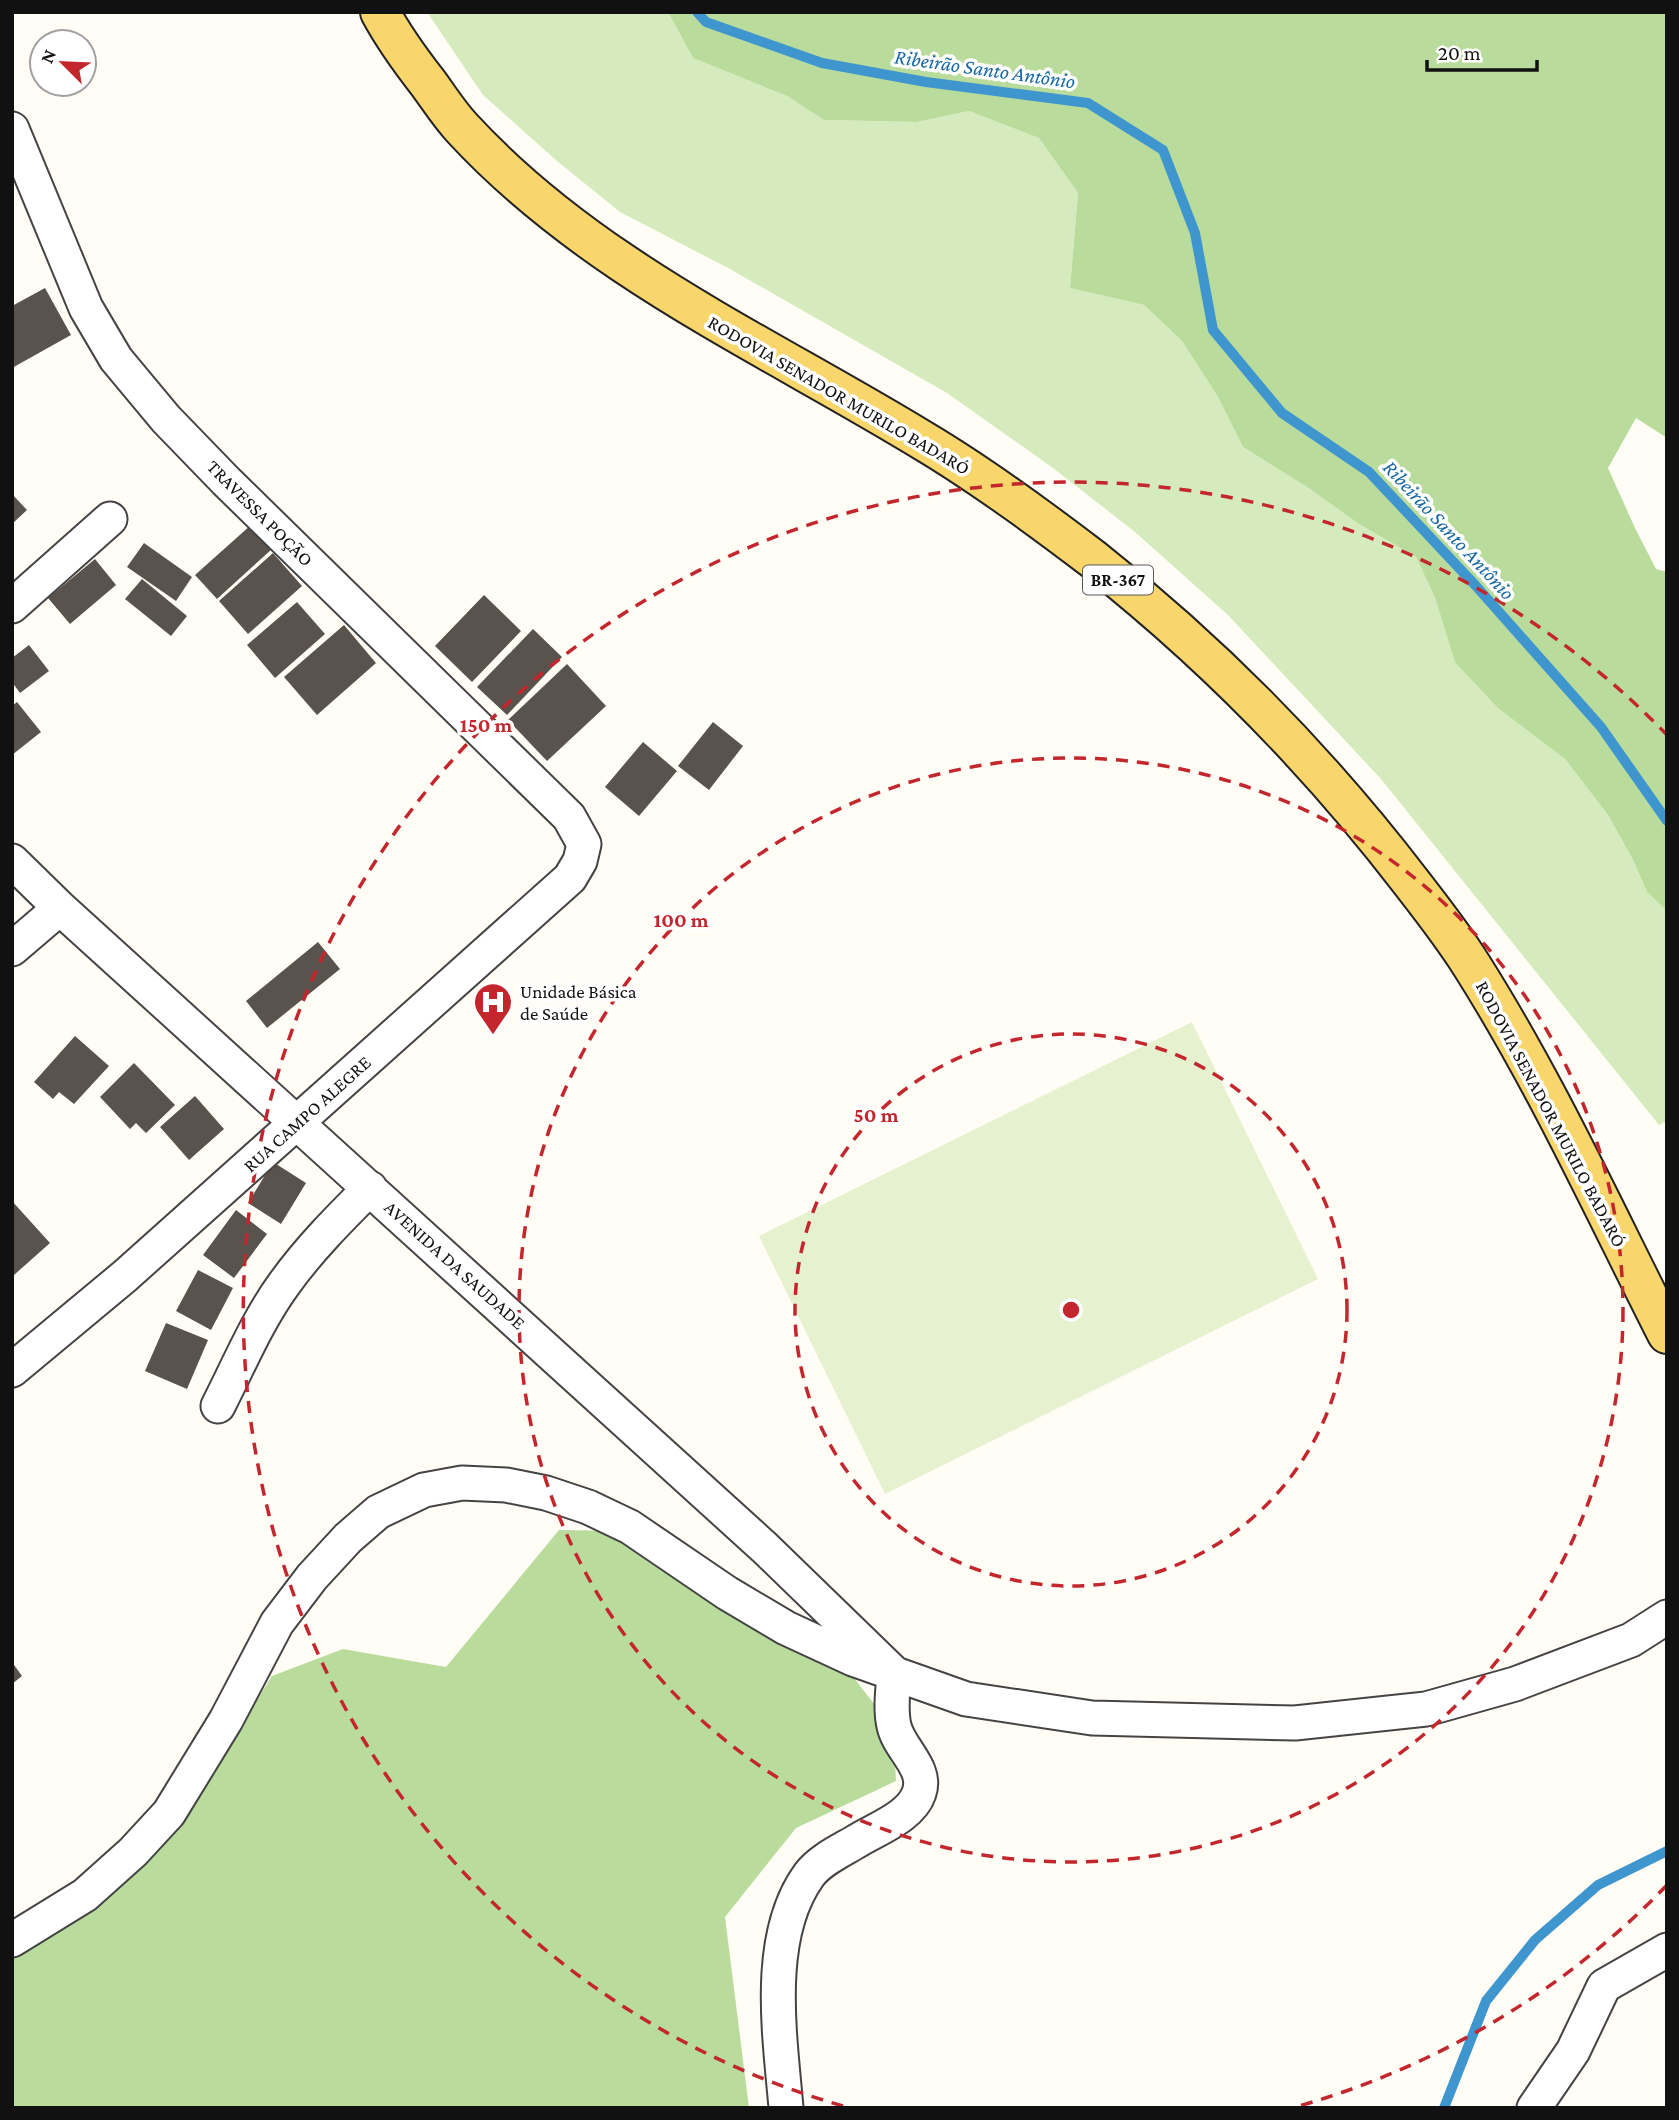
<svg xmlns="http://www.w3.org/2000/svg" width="1679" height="2120" viewBox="0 0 1679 2120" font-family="'Crimson Pro',serif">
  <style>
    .green { fill: #d5ebbd }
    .forest { fill: #b9dc9c }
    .pitch { fill: #e6f2cf }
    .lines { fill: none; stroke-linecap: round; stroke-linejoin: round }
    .stream { stroke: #3f96cf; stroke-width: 10 }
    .building { fill: #5a524d }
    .street-casing { stroke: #444; stroke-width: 37 }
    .primary-casing { stroke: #222; stroke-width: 42 }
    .street { stroke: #fff; stroke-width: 33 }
    .primary { stroke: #f9d66b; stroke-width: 38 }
    .ring { fill: none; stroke: #c4262e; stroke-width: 3.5; stroke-dasharray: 12 9 }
    .labels { text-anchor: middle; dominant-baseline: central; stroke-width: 7; stroke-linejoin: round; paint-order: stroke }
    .shield { fill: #fff; stroke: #585858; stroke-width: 2 }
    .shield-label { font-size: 18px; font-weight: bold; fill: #111 }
    .street-label { font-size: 19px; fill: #111; stroke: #fff }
    .poi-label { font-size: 19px; fill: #111; stroke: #fff; text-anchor: start }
    .water-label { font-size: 21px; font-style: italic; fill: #1768a6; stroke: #fff }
    .centre { fill: #c4262e; stroke: #fff; stroke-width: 3.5 }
    .ring-label { font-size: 21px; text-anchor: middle; font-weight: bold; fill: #c4262e; stroke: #fff; stroke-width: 7; stroke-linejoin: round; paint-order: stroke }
  </style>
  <rect width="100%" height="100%" fill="#fffdf5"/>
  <path class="green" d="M427,12H668L693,58L787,96L824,120L917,122L969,111L1039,138L1078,193L1070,288L1144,305L1182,341L1218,397L1243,447L1307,487L1359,524L1416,557L1436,600L1499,709L1565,759L1608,815L1633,860L1647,892L1667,911V1121L1659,1125L1381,779L1228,615L1135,532L1053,468L947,393L730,269L620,212L557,161L483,95Z"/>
  <path class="forest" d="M668,12H1667V438L1636,418L1608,468L1635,528L1656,569L1667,572V911L1647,892L1633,860L1608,815L1565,759L1499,709L1455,662L1436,600L1416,557L1359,524L1307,487L1243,447L1218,397L1182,341L1144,305L1070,288L1078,193L1039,138L969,111L917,122L824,120L787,96L693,58Z
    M559,1530L622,1531L723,1611L851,1674L878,1709L894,1746L896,1781L796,1828L725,1917L749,2108H12V1951L180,1823L272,1676L343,1649L446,1667Z"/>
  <path class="pitch" d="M1192,1022L1318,1279L885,1494L759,1236Z"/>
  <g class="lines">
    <path class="stream" d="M697,12L706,22L822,63L926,82L1088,103L1163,150L1195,233L1213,330L1282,413L1369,472L1476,586L1601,727L1667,821
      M1444,2108L1486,2001L1535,1940L1598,1885L1667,1851"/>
  </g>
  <path class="building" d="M45,288L71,335L12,368V306Z
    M12,494L27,510L12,524Z
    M251,525L272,549L217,599L195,575Z
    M144,543L192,577L176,601L127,567Z
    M273,553L302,586L248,634L219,601Z
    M95,559L116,585L70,624L48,598Z
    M142,579L187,616L171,636L125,599Z
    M484,595L521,631L472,682L435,646Z
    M297,602L325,634L275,678L247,645Z
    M344,625L376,663L317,715L284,677Z
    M533,629L562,657L507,715L477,687Z
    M29,645L49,671L20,693L12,682V658Z
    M567,664L606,706L547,761L508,720Z
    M17,702L41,732L12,755V706Z
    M713,722L743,746L709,790L678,766Z
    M643,742L677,771L639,816L605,787Z
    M318,942L340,969L267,1028L246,1001Z
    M75,1036L109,1066L74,1104L59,1092L53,1099L34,1082Z
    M134,1063L175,1105L146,1133L136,1123L130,1129L100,1097Z
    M195,1096L224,1129L189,1160L160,1127Z
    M273,1162L306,1183L281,1224L248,1203Z
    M12,1201L50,1243L14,1275L12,1273Z
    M236,1210L267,1234L234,1278L203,1255Z
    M198,1270L233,1288L211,1330L176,1311Z
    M166,1323L208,1340L187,1389L145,1371Z
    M12,1662L22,1676L12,1684Z"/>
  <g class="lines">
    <defs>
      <path id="street" d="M12,129L86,308L116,359L166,419L226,481L569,817L584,844L580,861L570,878L125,1276L12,1370
        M12,606L110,519
        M12,861L60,908L765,1548L894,1673C893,1690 890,1709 894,1726C899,1749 928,1768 919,1793C911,1817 876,1829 857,1841C842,1850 820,1860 809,1875C764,1937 780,2036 786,2108
        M12,949L60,908
        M218,1406C239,1365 257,1321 284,1284C309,1249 340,1218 370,1188
        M12,1940L85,1895L133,1852L169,1813L226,1720L277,1623L312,1577L348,1538L378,1512L424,1490L462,1483L506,1485L546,1493L588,1507L630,1527L727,1593L786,1628L853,1659L966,1699L1092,1718L1295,1723L1426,1709L1515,1684L1631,1640L1667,1617
        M1534,2108L1573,2051L1604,1986L1667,1950"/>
      <path id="primary" d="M380,12C394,38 410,60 428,83C439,98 449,114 462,128C590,267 763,343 922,440C981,475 1038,517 1093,559C1212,653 1319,762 1411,882C1432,909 1454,937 1472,966C1546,1083 1604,1210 1667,1334"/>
    </defs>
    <use href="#street" class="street-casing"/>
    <use href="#primary" class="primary-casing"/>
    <use href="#street" class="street"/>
    <use href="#primary" class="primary"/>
  </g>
  <g class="ring">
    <circle cx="1071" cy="1310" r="276"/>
    <circle cx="1071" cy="1310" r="552"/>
    <path d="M1667 1885A828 828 0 0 1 1299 2106M843 2106A828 828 0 1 1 1667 735"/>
  </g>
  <defs>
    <symbol id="hospital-pin" viewBox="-11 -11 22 30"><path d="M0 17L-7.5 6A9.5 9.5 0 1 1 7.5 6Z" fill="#c4262e" stroke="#fff"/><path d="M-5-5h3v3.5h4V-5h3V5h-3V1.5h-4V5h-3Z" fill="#fff"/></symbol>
  </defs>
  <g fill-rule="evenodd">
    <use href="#hospital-pin" x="471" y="980" width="44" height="60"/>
  </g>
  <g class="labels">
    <rect class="shield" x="1083" y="565.5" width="70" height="29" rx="5"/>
    <g class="shield-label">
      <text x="1118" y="580">BR-367</text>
    </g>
    <g class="street-label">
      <text transform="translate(839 395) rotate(30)">RODOVIA SENADOR MURILO BADARÓ</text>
      <text transform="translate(260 513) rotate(45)">TRAVESSA POÇÃO</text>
      <text transform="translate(307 1114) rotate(-42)">RUA CAMPO ALEGRE</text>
      <text transform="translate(1551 1114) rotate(62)">RODOVIA SENADOR MURILO BADARÓ</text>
      <text transform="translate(455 1265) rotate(42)">AVENIDA DA SAUDADE</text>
    </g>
    <g class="poi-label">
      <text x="520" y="991">Unidade Básica<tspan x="520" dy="22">de Saúde</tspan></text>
    </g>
    <g class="water-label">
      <text transform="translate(985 69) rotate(8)">Ribeirão Santo Antônio</text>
      <text transform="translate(1449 530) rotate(47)">Ribeirão Santo Antônio</text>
    </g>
  </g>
  <circle cx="1071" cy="1310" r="10" class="centre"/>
  <g class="ring-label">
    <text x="486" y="732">150 m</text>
    <text x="681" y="927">100 m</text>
    <text x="876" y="1122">50 m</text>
  </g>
  <rect width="1679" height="2120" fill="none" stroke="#111111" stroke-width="28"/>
  <g transform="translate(63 63) rotate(294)"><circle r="33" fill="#ffffff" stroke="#a0a0a0" stroke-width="2"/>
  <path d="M0-5L12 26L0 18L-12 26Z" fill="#c4262e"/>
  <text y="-10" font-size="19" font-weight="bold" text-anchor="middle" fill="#111111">N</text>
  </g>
  <path d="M1427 60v10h110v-10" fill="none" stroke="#111111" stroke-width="3.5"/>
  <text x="1438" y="60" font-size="21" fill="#111111" stroke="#ffffff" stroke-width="5" paint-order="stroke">20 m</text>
</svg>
